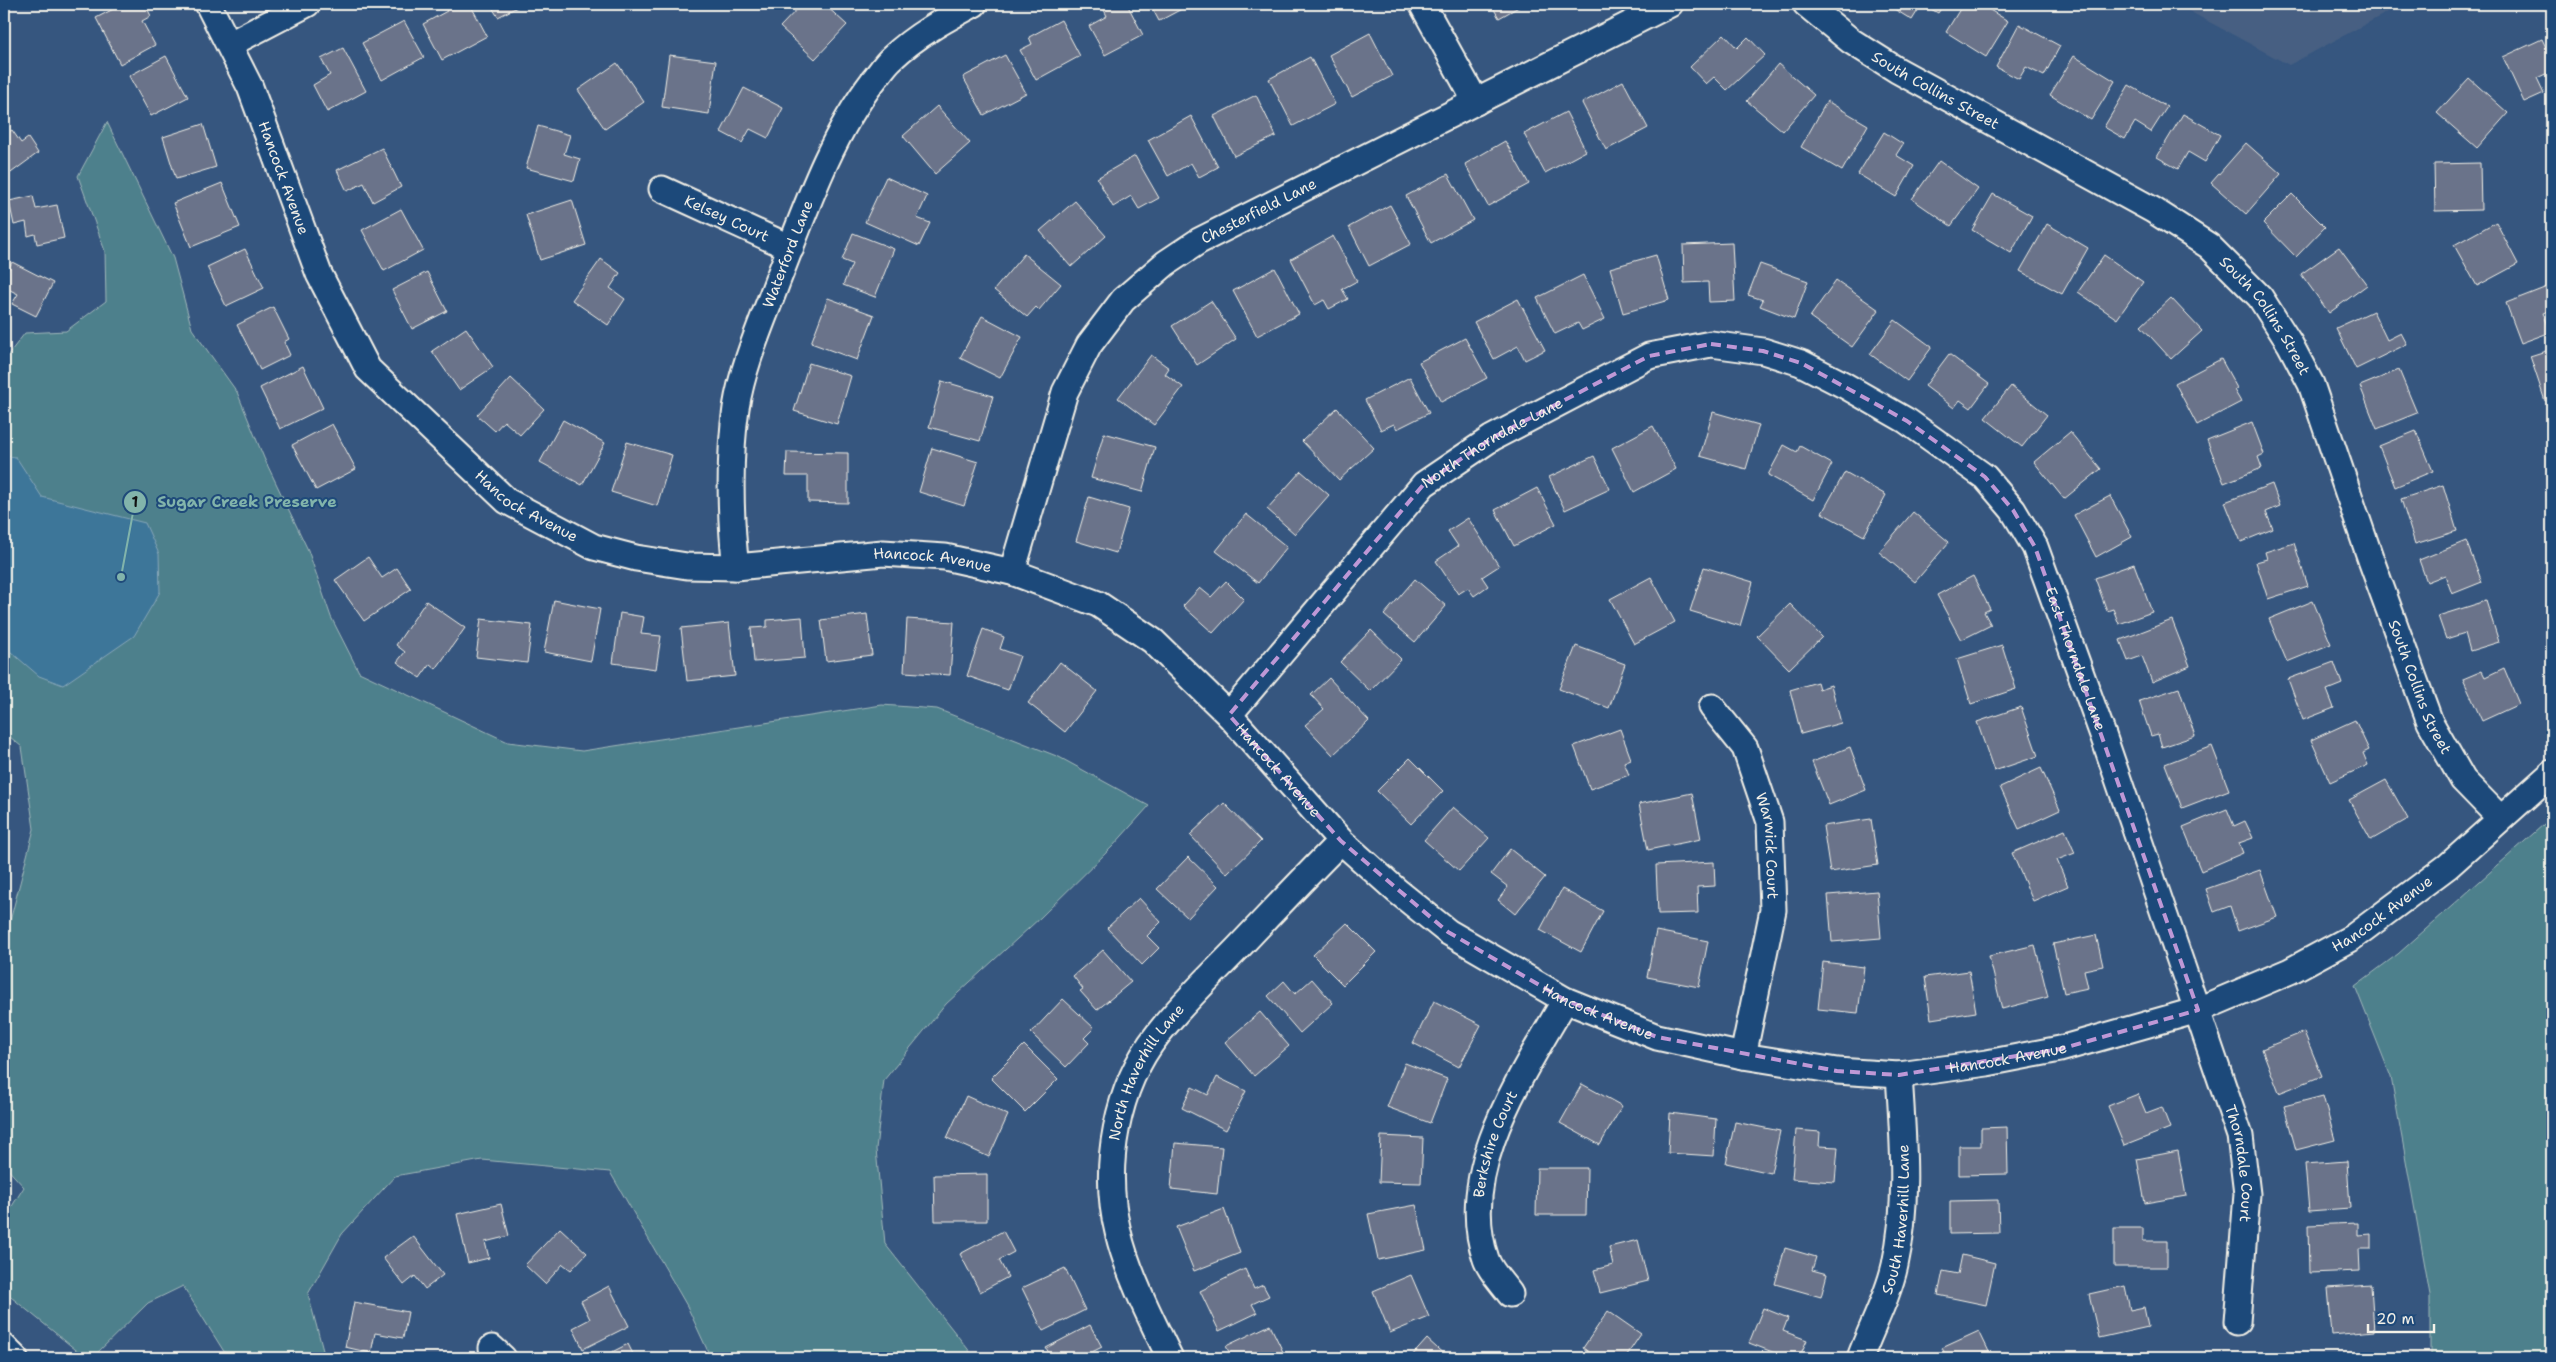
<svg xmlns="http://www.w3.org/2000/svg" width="2556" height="1362" viewBox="0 0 2556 1362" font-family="'Shantell Sans',sans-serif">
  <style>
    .built { fill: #465f82 }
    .green { fill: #4e808c; stroke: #a1b8ba }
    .water { fill: #3e7699; stroke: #87a7b9 }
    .building { fill: #6a738a; stroke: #f4f1e8 }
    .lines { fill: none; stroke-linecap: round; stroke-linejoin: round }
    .minor-casing { stroke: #f4f1e8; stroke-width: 29 }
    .minor { stroke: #1f4a7a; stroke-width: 25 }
    .marked { fill: none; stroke: #be98d6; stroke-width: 4; stroke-dasharray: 10 6; stroke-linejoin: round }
    .labels { text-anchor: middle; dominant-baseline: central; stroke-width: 4; stroke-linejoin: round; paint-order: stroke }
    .street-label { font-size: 15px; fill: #f4f1e8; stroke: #1f4a7a }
    .leader { fill: none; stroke: #82b4ab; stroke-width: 2 }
    .callout-dot { fill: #82b4ab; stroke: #1f4a7a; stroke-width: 2 }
    .mark-label { font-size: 15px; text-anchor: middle; font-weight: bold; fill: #111 }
    .callout-label { font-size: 16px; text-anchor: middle; font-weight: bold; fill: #82b4ab; stroke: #1f4a7a; stroke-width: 4; stroke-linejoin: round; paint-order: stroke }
  </style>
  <rect width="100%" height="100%" fill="#36567f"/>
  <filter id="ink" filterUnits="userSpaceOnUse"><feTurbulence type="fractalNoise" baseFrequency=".02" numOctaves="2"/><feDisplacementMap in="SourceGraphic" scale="10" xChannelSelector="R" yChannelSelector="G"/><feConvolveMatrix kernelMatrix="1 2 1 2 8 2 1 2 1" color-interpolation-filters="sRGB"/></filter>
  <g filter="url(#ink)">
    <path class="built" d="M2176,4H2403L2289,65Z"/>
    <path class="green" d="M107,122L173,258L192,329L237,392L264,458L308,550L331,617L359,672L508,742L582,751L882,705L937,709L1059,757L1149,806L1113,846L1041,917L946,1004L884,1080L876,1149L885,1244L975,1358H711L687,1306L610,1172L482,1160L395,1176L342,1234L308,1294L325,1358H228L183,1286L148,1303L92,1358H86L6,1293L4,1219L24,1187L4,1165V936L9,925L34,829L22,747L4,732V360L25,333L66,331L106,301L105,251L78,176Z
      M2552,817V1358H2430V1294L2391,1077L2355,986L2398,954Z"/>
    <path class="water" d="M4,456L16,457L42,497L145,523L159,554L160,592L134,636L63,685L39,676L4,646Z"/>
    <path class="building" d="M123,4H145L151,16L142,21L155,45L120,64L96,18Z
      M443,4H470L487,36L442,60L423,24L447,11Z
      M490,4H523L498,17Z
      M802,4H824L847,25L815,59L780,27Z
      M1101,4H1127L1143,35L1105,55L1089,26L1107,16Z
      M1150,4H1191L1159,21Z
      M1491,4H1524L1499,18Z
      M1893,4H1922L1912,20L1891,7Z
      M1922,4H1944L1938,13Z
      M1963,4H1980L2008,21L1986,57L1946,32Z
      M1061,20L1080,56L1036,80L1020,50L1032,44L1029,37Z
      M404,21L424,57L382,80L362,43Z
      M2019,24L2060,46L2044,76L2026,67L2019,79L1996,67Z
      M1370,33L1392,76L1352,97L1329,55Z
      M1724,34L1737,48L1748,37L1765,55L1727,90L1714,77L1706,84L1690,67Z
      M2542,39L2552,60V71L2537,78L2544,93L2524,102L2503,57Z
      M343,48L366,91L327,112L313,85L330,75L321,59Z
      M669,55L716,61L709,114L662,107Z
      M1005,55L1026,93L984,115L963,77Z
      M166,56L188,97L151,116L129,76Z
      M2074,56L2115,81L2091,120L2050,95Z
      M1310,57L1335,104L1293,126L1269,79Z
      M617,63L644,102L605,129L578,90Z
      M1778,64L1814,95L1783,131L1747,101Z
      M2469,78L2508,113L2477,148L2437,113Z
      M1623,81L1648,128L1606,150L1582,103Z
      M2129,85L2167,107L2151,132L2135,122L2125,139L2104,127Z
      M744,88L783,108L768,138L750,129L742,143L721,132Z
      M1256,95L1276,136L1234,156L1214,116Z
      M1827,101L1868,125L1842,171L1801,147Z
      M937,106L970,143L935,174L903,136Z
      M1566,112L1586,151L1545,173L1524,134Z
      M2183,114L2220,135L2205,162L2188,152L2178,169L2157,157Z
      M1191,116L1218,167L1199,177L1191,163L1168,176L1148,140Z
      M203,124L216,167L176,179L163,137Z
      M538,126L570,135L564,154L580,159L574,181L526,168Z
      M12,130L21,143L28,138L38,153L4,178V135Z
      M1884,132L1903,144L1896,155L1914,166L1896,197L1858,174Z
      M1505,141L1529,184L1488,206L1465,164Z
      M2246,143L2281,174L2246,214L2211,183Z
      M382,148L401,187L373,202L364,183L347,191L337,170Z
      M1135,156L1159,198L1139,209L1131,196L1113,207L1097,178Z
      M1939,161L1978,189L1951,226L1912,199Z
      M2480,163L2481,210L2435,211L2434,164Z
      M1448,174L1473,220L1431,243L1406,196Z
      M886,177L927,196L917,218L930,223L919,246L865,222Z
      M222,183L240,227L191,247L173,203Z
      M1993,194L2032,216L2011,253L1972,230Z
      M2292,194L2325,227L2296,257L2263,223Z
      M33,196L36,209L57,205L64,238L37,244L35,234L28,236L26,222L14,225L9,201Z
      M572,200L586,245L540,260L526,215Z
      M1075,201L1106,236L1071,267L1040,231Z
      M1390,205L1411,244L1369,266L1349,227Z
      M401,209L423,250L384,271L362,230Z
      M2496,222L2518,264L2477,286L2454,245Z
      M2047,224L2088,248L2062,294L2020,271Z
      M853,233L894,249L875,297L843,285L852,264L842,260Z
      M1333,236L1357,281L1342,289L1348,299L1329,309L1324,300L1315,305L1291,259Z
      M1732,243L1735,301L1709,302L1708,282L1684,283L1683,245Z
      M2339,247L2367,285L2329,313L2301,274Z
      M245,249L264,288L226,306L207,267Z
      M1024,254L1061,284L1039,310L1036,307L1027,317L994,290Z
      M1656,255L1669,300L1623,313L1610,268Z
      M2104,255L2143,282L2117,319L2078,292Z
      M601,259L620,273L610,288L625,299L608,325L572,300Z
      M12,262L53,283L36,316L12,304L18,294L4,287V278Z
      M1760,264L1808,281L1794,319L1760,306L1763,300L1748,295Z
      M1275,268L1299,314L1257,336L1233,291Z
      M427,272L447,311L412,329L392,290Z
      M1583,275L1605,319L1582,330L1578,323L1555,334L1537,298Z
      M1836,280L1879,310L1852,347L1810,317Z
      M2552,285V310L2543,313L2551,332L2521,343L2506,303Z
      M828,298L874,315L857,360L811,343Z
      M2171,298L2202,331L2171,359L2141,326Z
      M1518,299L1545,350L1525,360L1518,346L1494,359L1474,322Z
      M1211,301L1236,339L1197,365L1172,326Z
      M273,307L289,339L284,342L290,355L260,370L237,325Z
      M2373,311L2387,340L2401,333L2407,344L2356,369L2336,328Z
      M982,316L1022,337L1000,378L960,358Z
      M1895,320L1932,347L1907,381L1870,354Z
      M466,328L493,367L459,390L432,351Z
      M1465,338L1487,378L1441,402L1419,362Z
      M2552,349V398L2545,401L2530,356Z
      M1949,354L1989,384L1971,408L1960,400L1954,408L1925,386Z
      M1151,355L1169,368L1165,374L1183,387L1154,425L1118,398Z
      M2221,359L2237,388L2234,390L2241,402L2197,425L2175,383Z
      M809,363L851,376L837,424L794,411Z
      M303,366L323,408L280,429L260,388Z
      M2399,370L2417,413L2377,429L2360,386Z
      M1410,377L1429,413L1397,429L1394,424L1381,430L1365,400Z
      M511,378L544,409L520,435L504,421L495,431L477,415Z
      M942,381L993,396L980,441L929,427Z
      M2011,386L2047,415L2022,447L1985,418Z
      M1337,408L1374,448L1339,480L1302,441Z
      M1713,412L1759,425L1746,469L1700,456Z
      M563,420L605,443L582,485L540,462Z
      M2252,422L2264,454L2258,457L2262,468L2224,483L2207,440Z
      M332,424L356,469L316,490L292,445Z
      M1653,426L1676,469L1634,492L1612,448Z
      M2416,431L2433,471L2395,487L2379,446Z
      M2070,432L2101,469L2064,499L2034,462Z
      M1104,433L1155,447L1142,492L1091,478Z
      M627,442L672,455L657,506L611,492Z
      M1784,445L1797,452L1800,446L1832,464L1813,500L1768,475Z
      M932,448L978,462L964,506L919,492Z
      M787,452L848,453V503L808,502V476H786Z
      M1594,456L1610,489L1565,510L1549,477Z
      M1301,471L1329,495L1295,534L1267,509Z
      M1845,472L1886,495L1864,536L1822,513Z
      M2272,484L2280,506L2266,512L2273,529L2241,542L2225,502Z
      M2443,485L2457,531L2415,544L2401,499Z
      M1537,488L1556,524L1514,546L1495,510Z
      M2110,496L2132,537L2096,557L2074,515Z
      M1089,497L1129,509L1116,553L1076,541Z
      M1913,512L1949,542L1915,582L1879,552Z
      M1246,514L1287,547L1258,583L1216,551Z
      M1468,518L1499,566L1482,577L1488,586L1474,596L1468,588L1458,594L1436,561L1458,546L1448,531Z
      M2466,541L2482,582L2452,594L2445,575L2427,582L2419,560Z
      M2294,543L2308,586L2268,599L2256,562L2267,559L2265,552Z
      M368,557L382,578L397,568L411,589L364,621L335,580Z
      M2134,564L2152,612L2119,624L2113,609L2107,611L2095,578Z
      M1704,567L1753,582L1740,626L1690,611Z
      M1973,576L1990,609L1984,612L1991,625L1961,640L1937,595Z
      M1651,577L1675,622L1634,644L1610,599Z
      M1415,579L1446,606L1415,642L1384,615Z
      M1226,581L1244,599L1213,633L1183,606L1200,588L1211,597Z
      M554,600L600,609L591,661L544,652Z
      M426,601L465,628L436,669L430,664L420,678L397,662L405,652L396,645Z
      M2313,601L2331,644L2287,662L2269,619Z
      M2486,601L2499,642L2470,651L2465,633L2446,639L2438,616Z
      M1790,604L1822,637L1789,669L1757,636Z
      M620,613L644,617L641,634L661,636L656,669L613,663Z
      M867,614L872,655L826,661L821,620Z
      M802,617L805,658L754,662L751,628L767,627V620Z
      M481,619L532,625L527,663L476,657Z
      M907,619L954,622L950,675L904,672Z
      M2172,620L2190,666L2152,682L2142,656L2128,661L2120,640Z
      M729,623L735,676L687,681L681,628Z
      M983,629L1004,637L1000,649L1020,656L1008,690L967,676Z
      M1371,630L1401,659L1370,691L1340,662Z
      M2002,645L2016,689L1971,704L1957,659Z
      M1576,646L1625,664L1609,708L1559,689Z
      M1060,662L1097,691L1065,732L1028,703Z
      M2334,662L2342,684L2327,690L2334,708L2303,720L2288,679Z
      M2504,668L2519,704L2482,721L2463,679L2482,671L2485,677Z
      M1329,678L1369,721L1333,755L1305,725L1324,709L1311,695Z
      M1817,682L1819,689L1831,685L1841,723L1801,734L1790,690Z
      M2179,688L2195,736L2162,747L2158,734L2151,736L2139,701Z
      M2021,707L2038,756L1994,771L1977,722Z
      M2355,720L2369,750L2363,753L2368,765L2330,782L2311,740Z
      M1620,729L1631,759L1624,762L1629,775L1590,789L1574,746Z
      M2212,746L2229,790L2182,808L2165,764Z
      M1850,747L1866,790L1829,805L1812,762Z
      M1410,758L1443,791L1411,824L1377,791Z
      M2041,768L2060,810L2019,829L2000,787Z
      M2386,780L2408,819L2371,840L2349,800Z
      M1692,793L1701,839L1648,850L1639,804Z
      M7,799L9,814L4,815V800Z
      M1224,803L1261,841L1227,874L1190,835Z
      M1453,807L1489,838L1459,871L1424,840Z
      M2227,809L2234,826L2245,821L2253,838L2239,843L2243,853L2201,871L2183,827Z
      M1871,819L1878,865L1830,872L1823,826Z
      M2065,830L2075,853L2057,860L2068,886L2033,901L2012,853Z
      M1510,849L1545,877L1515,914L1498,900L1508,887L1491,874Z
      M1188,857L1218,886L1188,918L1157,889Z
      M1714,862L1715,886L1697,887L1698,913L1658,914L1656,865Z
      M2260,870L2277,917L2238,931L2230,906L2214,912L2206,889Z
      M1562,889L1603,911L1581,952L1540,930Z
      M1877,891L1881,938L1832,942L1828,895Z
      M1139,898L1161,922L1147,936L1159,948L1142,965L1107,928Z
      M1347,923L1376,952L1343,985L1313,955Z
      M1656,931L1708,941L1699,987L1647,977Z
      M2096,935L2103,966L2084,970L2088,988L2064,993L2053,944Z
      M2035,945L2048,997L2002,1009L1989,956Z
      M1103,950L1131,982L1097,1010L1080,991L1083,989L1073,976Z
      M1823,962L1864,967L1858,1013L1818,1009Z
      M1969,971L1976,1012L1931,1019L1925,977Z
      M1312,979L1333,1003L1300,1033L1268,996L1284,981L1295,994Z
      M1063,999L1094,1028L1084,1038L1089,1043L1066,1067L1031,1033Z
      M1434,1001L1481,1025L1459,1067L1413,1043Z
      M1260,1012L1289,1046L1254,1076L1225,1042Z
      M2304,1032L2322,1076L2279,1093L2262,1049Z
      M1024,1045L1058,1079L1025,1112L991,1078Z
      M1405,1063L1447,1079L1430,1123L1387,1107Z
      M1217,1077L1246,1091L1226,1130L1182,1108L1192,1087L1208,1095Z
      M1582,1084L1622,1106L1600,1145L1560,1123Z
      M2138,1094L2146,1113L2162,1107L2170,1128L2124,1146L2108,1106Z
      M966,1096L1008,1115L989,1157L947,1138Z
      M2323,1096L2335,1140L2296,1150L2284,1106Z
      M1670,1113L1716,1119L1714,1156L1668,1153Z
      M1735,1122L1780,1131L1771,1173L1726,1163Z
      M2007,1127L2008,1174L1959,1175V1146H1981V1128Z
      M1796,1130L1820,1132L1819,1146L1838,1147L1835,1182L1792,1179Z
      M1381,1136L1423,1138L1421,1183L1379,1182Z
      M1175,1143L1222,1147L1217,1194L1171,1189Z
      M2178,1151L2186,1196L2145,1203L2137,1159Z
      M2347,1161L2350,1208L2309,1211L2305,1164Z
      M1537,1168H1587L1586,1215H1536Z
      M987,1174V1221H935L934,1175Z
      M1998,1200L1999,1233L1950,1234V1201Z
      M501,1204L509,1236L485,1242L489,1258L468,1263L457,1214Z
      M1416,1205L1426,1250L1378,1260L1368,1214Z
      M1224,1209L1240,1253L1194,1271L1176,1227Z
      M2358,1223V1235L2371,1234V1249H2359L2360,1271L2309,1273L2308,1225Z
      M560,1228L587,1253L571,1270L563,1264L545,1284L525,1265Z
      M2114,1228H2143V1241H2167V1267H2114Z
      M1003,1231L1014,1252L999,1260L1008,1277L980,1292L960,1254Z
      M413,1236L443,1275L425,1289L415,1276L404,1285L383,1258Z
      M1638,1240L1648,1281L1600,1293L1594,1270L1613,1265L1609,1247Z
      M1785,1248L1816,1257L1812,1270L1827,1274L1821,1297L1775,1284Z
      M1962,1255L1995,1263L1986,1305L1938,1295L1943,1271L1958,1274Z
      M1065,1268L1085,1310L1043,1331L1022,1288Z
      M1245,1269L1254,1289L1263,1285L1269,1296L1252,1304L1257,1313L1219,1331L1200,1291Z
      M1411,1275L1429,1317L1390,1333L1373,1291Z
      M2371,1285L2374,1331L2332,1335L2328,1288Z
      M609,1286L629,1326L583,1349L573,1328L590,1319L581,1301Z
      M2125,1286L2130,1310L2144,1307L2148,1327L2099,1338L2089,1294Z
      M354,1302L408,1312L403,1338L375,1333L371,1353L345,1347Z
      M1763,1308L1788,1318L1783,1331L1807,1340L1799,1358H1788L1749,1343Z
      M1608,1311L1641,1334L1625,1358H1597L1583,1348Z
      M1090,1325L1102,1347L1086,1355L1088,1358H1052L1046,1348Z
      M1270,1325L1286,1358H1232L1226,1346Z
      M1979,1331L1992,1358H1947L1942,1348Z
      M1427,1339L1448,1358H1410Z
      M628,1344L635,1358H600Z"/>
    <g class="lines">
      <defs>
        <g id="minor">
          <path id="s1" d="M208,4L250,87L319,274L368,369L507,501L594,547L636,558L687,566L736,567L883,553L945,557L1012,572L1098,604L1153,641L1229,715L1341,841L1397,891L1448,932L1565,1000L1657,1037L1743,1056L1837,1071L1899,1075L1987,1063L2060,1049L2198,1010L2290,971L2353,937L2448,866L2552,773"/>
          <path d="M1422,4L1476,102"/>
          <path id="s2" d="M1806,4L1851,41L1897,70L2153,210L2209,246L2260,297L2290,344L2311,384L2371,560L2430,722L2463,780L2500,818"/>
          <path d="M230,44L307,4"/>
          <path id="s3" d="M662,189L791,248"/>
          <path id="s4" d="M736,567C730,520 729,455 736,408C743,364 762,323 777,282C804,214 828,140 873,81C879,74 885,64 892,58C916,35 946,19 974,4"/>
          <path id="s5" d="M1012,572L1065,392L1089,345L1123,300L1166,263L1199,241L1670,4"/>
          <path id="s6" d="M1712,707L1745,748L1770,822L1773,910L1743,1056"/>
          <path id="s7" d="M1229,715L1424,484L1492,438L1649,356L1711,344L1763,351L1801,363L1844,385L1907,421L1985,477L2013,510L2035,547L2103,735L2240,1136L2247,1194L2237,1322"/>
          <path id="s8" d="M1510,1294C1502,1283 1490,1271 1486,1259C1455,1171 1523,1074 1565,1000"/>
          <path d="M4,1347L15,1358"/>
          <path d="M492,1348L503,1358"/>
          <path id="s9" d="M1170,1358C1152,1321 1127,1272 1118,1232C1102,1167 1116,1087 1158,1034C1182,1003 1211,976 1238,948C1272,912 1306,876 1341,841"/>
          <path id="s10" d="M1860,1358C1871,1328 1888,1297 1895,1265C1909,1202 1903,1138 1899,1075"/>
        </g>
      </defs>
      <use href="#minor" class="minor-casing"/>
      <use href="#minor" class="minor"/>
    </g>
  </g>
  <path class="marked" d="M1711,344L1763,351L1801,363L1907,421L1985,477L2013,510L2035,547L2198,1010L2060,1049L1899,1075L1837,1071L1657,1037L1565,1000L1448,932L1341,841L1229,715L1424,484L1492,438L1649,356Z"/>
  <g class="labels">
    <g class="street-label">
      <text stroke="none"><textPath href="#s2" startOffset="156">South Collins Street</textPath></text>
      <text stroke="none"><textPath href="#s1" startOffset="190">Hancock Avenue</textPath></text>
      <text stroke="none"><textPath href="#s5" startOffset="460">Chesterfield Lane</textPath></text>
      <text stroke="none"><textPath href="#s3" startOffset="71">Kelsey Court</textPath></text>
      <text stroke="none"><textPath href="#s4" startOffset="322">Waterford Lane</textPath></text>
      <text stroke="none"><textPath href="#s2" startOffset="561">South Collins Street</textPath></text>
      <text stroke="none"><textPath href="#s7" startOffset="382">North Thorndale Lane</textPath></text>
      <text stroke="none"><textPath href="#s1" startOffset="610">Hancock Avenue</textPath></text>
      <text stroke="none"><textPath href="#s1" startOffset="1031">Hancock Avenue</textPath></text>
      <text stroke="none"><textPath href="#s7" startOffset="1139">East Thorndale Lane</textPath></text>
      <text stroke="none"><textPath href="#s2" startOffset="966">South Collins Street</textPath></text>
      <text stroke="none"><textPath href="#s1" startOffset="1450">Hancock Avenue</textPath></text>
      <text stroke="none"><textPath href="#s6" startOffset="154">Warwick Court</textPath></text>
      <text stroke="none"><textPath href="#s1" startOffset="2680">Hancock Avenue</textPath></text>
      <text stroke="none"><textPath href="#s1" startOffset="1855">Hancock Avenue</textPath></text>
      <text stroke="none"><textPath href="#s1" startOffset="2275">Hancock Avenue</textPath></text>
      <text stroke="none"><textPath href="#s9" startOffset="305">North Haverhill Lane</textPath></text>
      <text stroke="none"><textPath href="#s8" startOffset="161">Berkshire Court</textPath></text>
      <text stroke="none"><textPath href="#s7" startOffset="1671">Thorndale Court</textPath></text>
      <text stroke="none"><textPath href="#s10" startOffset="145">South Haverhill Lane</textPath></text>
    </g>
  </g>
  <path class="leader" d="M121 577L135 502"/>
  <g class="callout-dot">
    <circle cx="121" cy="577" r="5"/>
    <circle cx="135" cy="502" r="12"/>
  </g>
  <g class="mark-label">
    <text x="135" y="507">1</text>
  </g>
  <g class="callout-label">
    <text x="247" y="507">Sugar Creek Preserve</text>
  </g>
  <rect width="2556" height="1362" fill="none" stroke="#1f4a7a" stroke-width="20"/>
  <rect x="10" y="10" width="2536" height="1342" fill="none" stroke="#f4f1e8" stroke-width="2" filter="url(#ink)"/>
  <path d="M2368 1324v8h66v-8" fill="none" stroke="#f4f1e8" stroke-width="2.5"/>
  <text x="2376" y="1324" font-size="15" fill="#f4f1e8" stroke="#1f4a7a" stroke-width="4" paint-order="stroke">20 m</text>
</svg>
